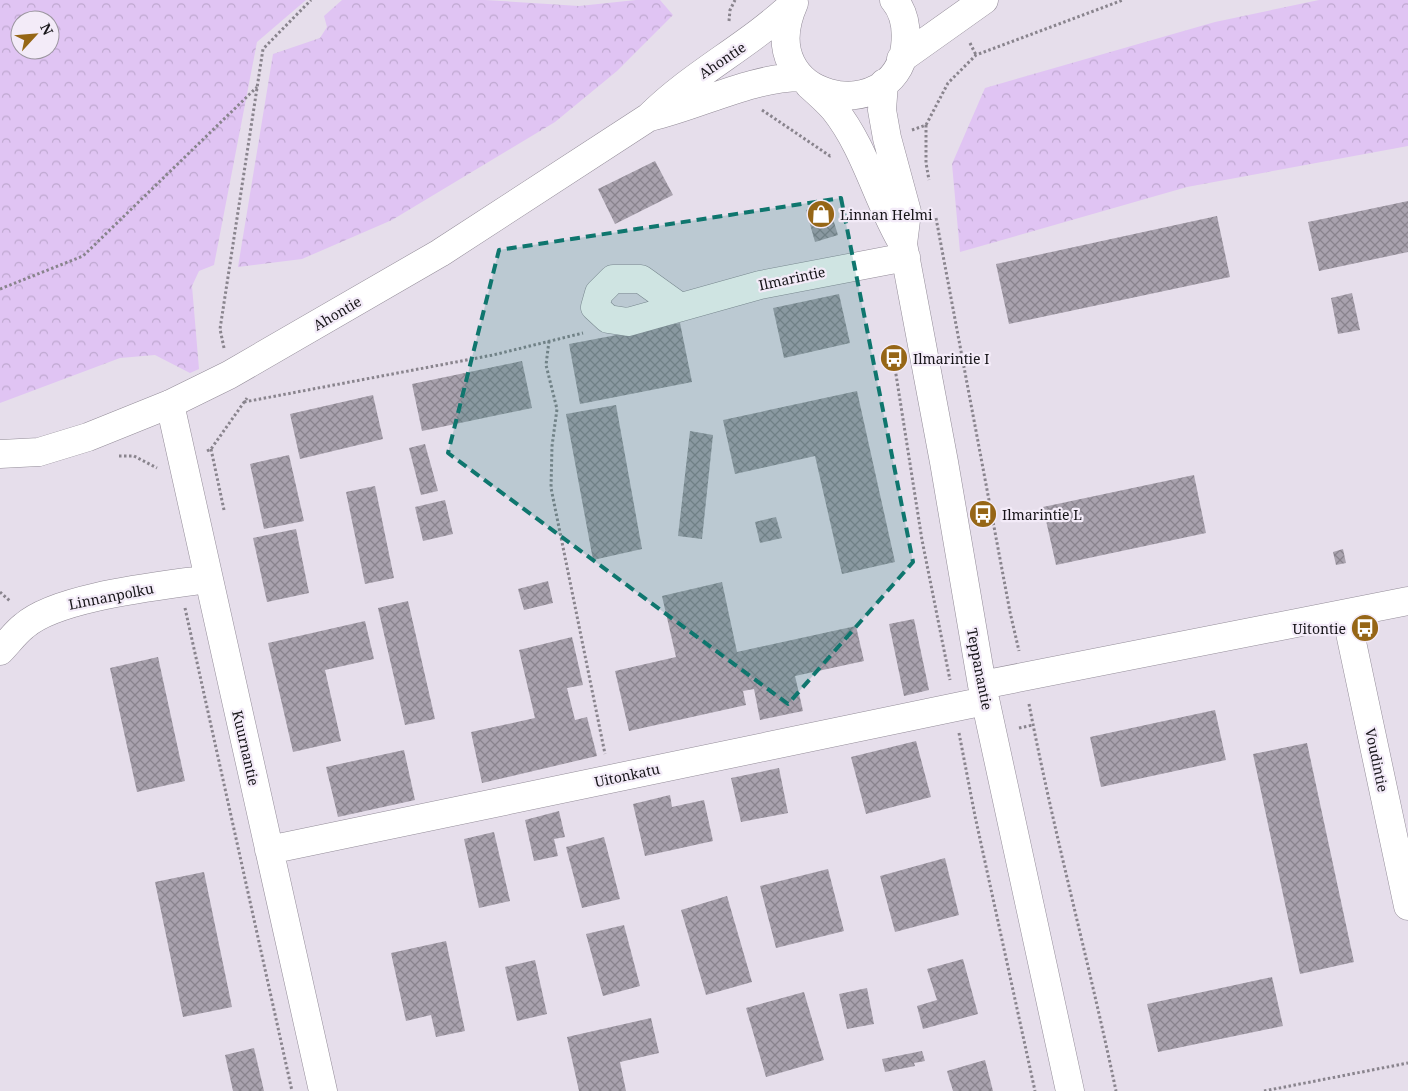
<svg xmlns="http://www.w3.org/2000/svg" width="1408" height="1091" viewBox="0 0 1408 1091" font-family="'Noto Serif',serif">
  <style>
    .forest { fill: url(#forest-crowns); fill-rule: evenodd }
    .building { fill: url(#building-cross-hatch) }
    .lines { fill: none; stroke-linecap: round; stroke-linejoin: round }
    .minor-casing { stroke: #938c98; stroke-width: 29 }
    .path { stroke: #89848d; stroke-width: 3; stroke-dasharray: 2.5 2.5; stroke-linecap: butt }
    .minor { stroke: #fff; stroke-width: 28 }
    .marked { fill: #0f766e; fill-opacity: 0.2; stroke: #0f766e; stroke-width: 4; stroke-dasharray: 10 6; stroke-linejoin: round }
    .labels { text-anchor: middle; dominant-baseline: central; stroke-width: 4.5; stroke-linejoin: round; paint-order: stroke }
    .street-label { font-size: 14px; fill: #171519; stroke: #f3ebf8 }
    .poi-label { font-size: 14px; fill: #171519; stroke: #f3ebf8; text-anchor: start }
  </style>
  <defs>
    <pattern id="forest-crowns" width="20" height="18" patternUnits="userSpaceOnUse" patternTransform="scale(1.25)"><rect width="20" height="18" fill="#e0c4f3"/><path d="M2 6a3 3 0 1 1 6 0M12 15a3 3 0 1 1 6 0" fill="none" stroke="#bfa8d0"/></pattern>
    <pattern id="building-cross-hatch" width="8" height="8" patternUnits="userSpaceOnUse" patternTransform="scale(1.25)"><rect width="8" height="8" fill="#a9a2ae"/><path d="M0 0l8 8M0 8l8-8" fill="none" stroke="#89838d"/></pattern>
  </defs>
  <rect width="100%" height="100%" fill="#e6deeb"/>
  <path class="forest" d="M0,0H306L257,42L214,265L199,271L192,286L199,369L190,373L155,355L120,358L0,403ZM20,20H50V50H20Z
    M342,0H485L579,6L636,0H660L673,15L617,71L555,122L392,220L302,259L238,267L273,54L320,38L327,27L324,16Z
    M1319,0H1408V146L1187,187L960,252L952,164L985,88L1215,22Z"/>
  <path class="building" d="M655,161L673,195L615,224L598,189Z
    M1408,201V252L1319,271L1308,222Z
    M828,203L838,235L815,242L806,210Z
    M1217,216L1230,277L1009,324L996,264Z
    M1352,293L1360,330L1338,334L1331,298Z
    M839,294L850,343L784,358L773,308Z
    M680,323L692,382L580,404L569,344Z
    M522,361L532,408L422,431L412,384Z
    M857,391L895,562L842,574L815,456L735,474L723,420Z
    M373,395L383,439L300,459L290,414Z
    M616,405L642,549L593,560L566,414Z
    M690,431L713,435L702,539L678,536Z
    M425,444L438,491L421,495L409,448Z
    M289,455L304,521L264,529L250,464Z
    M1194,475L1206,533L1056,565L1043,507Z
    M375,486L394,578L365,584L346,492Z
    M445,500L453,534L423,541L415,507Z
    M776,517L782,538L760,543L755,522Z
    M296,529L309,593L267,602L253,538Z
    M1343,549L1346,563L1336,565L1333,552Z
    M548,581L553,603L524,610L518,589Z
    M722,582L737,652L856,626L864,661L795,676L803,711L760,720L754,689L743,691L746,705L629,731L615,671L676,657L662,596Z
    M408,601L435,719L405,725L378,608Z
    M914,619L929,690L904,696L889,624Z
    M365,621L374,659L325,670L341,741L293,752L268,643Z
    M572,637L583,685L567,688L575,720L587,717L597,756L482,783L471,732L535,718L519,650Z
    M158,657L185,781L137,792L110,668Z
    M1215,710L1226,760L1101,787L1090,737Z
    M916,741L931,797L866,814L851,757Z
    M1307,743L1354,962L1300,974L1253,754Z
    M404,750L415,800L338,817L326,767Z
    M779,768L788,813L741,822L731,778Z
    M670,795L672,807L704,800L713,841L645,856L633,804Z
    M559,811L565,837L554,839L558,856L534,861L525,820Z
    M494,832L510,901L479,908L464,839Z
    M604,837L620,899L582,908L566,847Z
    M945,858L959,915L895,932L880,876Z
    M828,869L844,931L776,948L760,886Z
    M204,872L232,1007L183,1017L155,882Z
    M727,896L752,982L706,995L681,910Z
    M624,925L640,986L603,996L586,934Z
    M446,941L465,1031L436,1037L431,1015L406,1021L391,953Z
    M963,959L978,1014L923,1029L917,1006L937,1000L927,969Z
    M535,960L547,1014L517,1021L505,967Z
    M1272,977L1283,1026L1158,1052L1147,1004Z
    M867,988L874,1024L847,1029L839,994Z
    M804,992L824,1060L766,1077L746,1008Z
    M651,1018L659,1053L620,1062L626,1091H579L567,1037Z
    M254,1048L264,1091H233L225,1055Z
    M922,1051L925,1061L914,1063L915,1066L885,1072L882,1059Z
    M985,1060L993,1091H953L947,1071Z"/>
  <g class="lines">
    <defs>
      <path id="minor" d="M794,3C750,102 894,129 905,47C907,30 905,13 894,0
        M901,59L984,0
        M884,83L882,110L887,138L907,212L903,244
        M809,85C818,93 827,101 834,109C866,149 877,201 903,244L944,462L982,685L1070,1091
        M650,117C701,105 749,78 801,77
        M680,307L641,279H613L599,293L595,307L608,319L628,322L760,285L906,257
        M170,404L323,1091
        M0,454L39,452L88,437L170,404L229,375L440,253L649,117C693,73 749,46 794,3
        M1346,614L1408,906
        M0,651C8,643 15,633 24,626C58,596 162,586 208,579
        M982,685L1408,601
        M269,850L985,701"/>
    </defs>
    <use href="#minor" class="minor-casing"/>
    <path class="path" d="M729,21L730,10L735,0
      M970,43L976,55
      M762,110L830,156L832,155
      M926,125V163L929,180
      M912,130L926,125L948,83L976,55L1123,0
      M936,218L1010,612L1019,651
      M0,289L83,256L257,87
      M549,341L546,365L557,409L552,446L551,488L605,754
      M224,348L220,329L263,49L311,0
      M892,349L922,540L950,680
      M244,402L493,355L583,333
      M211,449L224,510
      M207,451L211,449L247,398
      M119,456H134L157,468
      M0,592L11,602
      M185,608L292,1091
      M1029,704C1054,834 1089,962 1116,1091
      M1019,728L1033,725
      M959,733L975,816L1035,1091
      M1264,1091L1408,1063"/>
    <use href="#minor" class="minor"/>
  </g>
  <path class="marked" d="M841,198L913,562L788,704L448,453L499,250Z"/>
  <defs>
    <symbol id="shop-disc" viewBox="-11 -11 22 22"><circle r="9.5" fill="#966616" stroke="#f3ebf8"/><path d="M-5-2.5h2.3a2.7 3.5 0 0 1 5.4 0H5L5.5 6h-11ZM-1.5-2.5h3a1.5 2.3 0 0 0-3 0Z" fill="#fff"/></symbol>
    <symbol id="bus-disc" viewBox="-11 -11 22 22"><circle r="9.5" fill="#966616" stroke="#f3ebf8"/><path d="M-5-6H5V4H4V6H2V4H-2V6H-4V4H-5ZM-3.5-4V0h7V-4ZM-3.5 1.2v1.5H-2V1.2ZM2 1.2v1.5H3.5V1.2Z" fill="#fff"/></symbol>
  </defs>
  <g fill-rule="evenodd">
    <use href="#shop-disc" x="805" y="198" width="32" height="32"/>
    <use href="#bus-disc" x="878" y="342" width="32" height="32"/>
    <use href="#bus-disc" x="967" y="498" width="32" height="32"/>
    <use href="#bus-disc" x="1349" y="612" width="32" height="32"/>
  </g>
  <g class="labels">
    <g class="street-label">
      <text transform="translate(722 60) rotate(-34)">Ahontie</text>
      <text transform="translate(792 278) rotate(-12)">Ilmarintie</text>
      <text transform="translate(337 313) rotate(-30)">Ahontie</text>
      <text transform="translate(111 596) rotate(-11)">Linnanpolku</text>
      <text transform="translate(980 669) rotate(79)">Teppanantie</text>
      <text transform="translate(246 748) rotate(77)">Kuurnantie</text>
      <text transform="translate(1377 760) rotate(78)">Voudintie</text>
      <text transform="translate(627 775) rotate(-12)">Uitonkatu</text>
    </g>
    <g class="poi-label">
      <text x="840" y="214">Linnan Helmi</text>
      <text x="913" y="358">Ilmarintie I</text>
      <text x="1002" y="514">Ilmarintie L</text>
      <text x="1346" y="628" text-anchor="end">Uitontie</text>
    </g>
  </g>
  <g transform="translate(35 35) rotate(64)"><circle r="24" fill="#f3ebf8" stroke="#9b959f"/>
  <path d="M0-4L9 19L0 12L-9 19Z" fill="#966616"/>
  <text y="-8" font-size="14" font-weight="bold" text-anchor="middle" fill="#171519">N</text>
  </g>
</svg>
